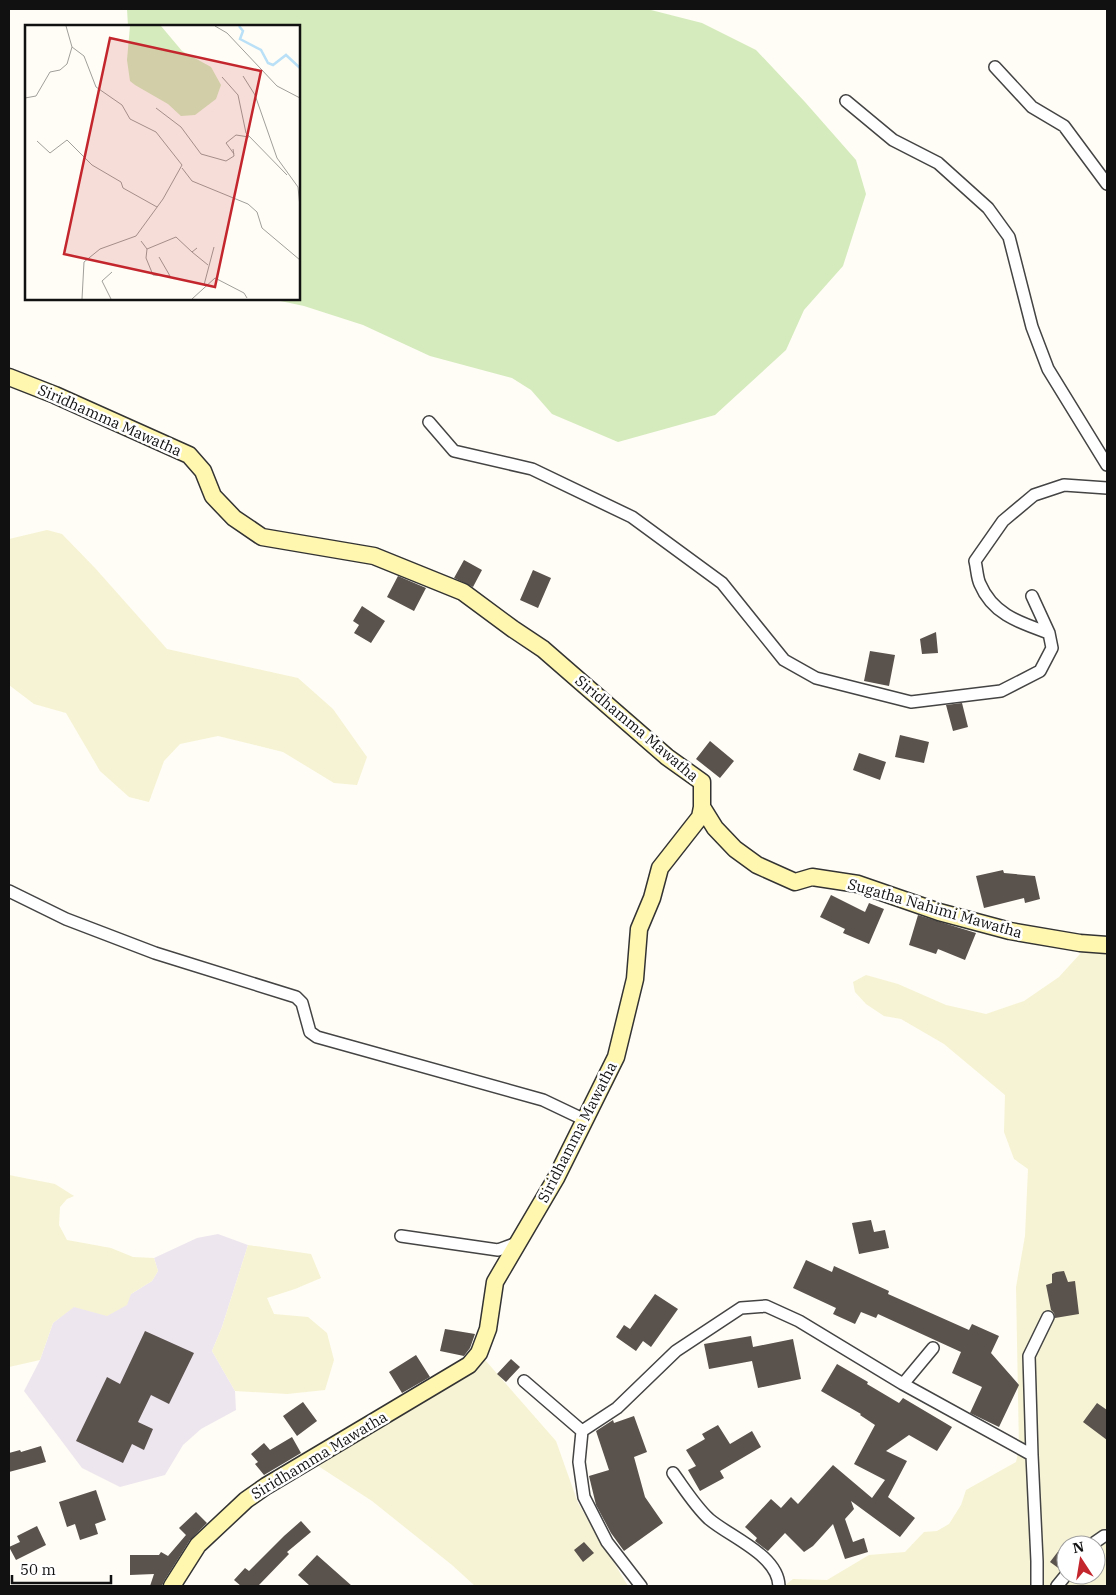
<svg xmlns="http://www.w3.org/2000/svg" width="1116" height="1595" viewBox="0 0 1116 1595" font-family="'IBM Plex Serif',serif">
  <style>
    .industrial { fill: #eee6ef }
    .farmland { fill: #f6f3d4; fill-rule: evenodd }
    .green { fill: #d5ebbd }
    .building { fill: #5a524d }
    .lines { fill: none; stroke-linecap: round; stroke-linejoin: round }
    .street-casing { stroke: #444; stroke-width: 14 }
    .secondary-casing { stroke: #333; stroke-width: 19 }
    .street { stroke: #fff; stroke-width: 11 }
    .secondary { stroke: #fff6b0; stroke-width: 16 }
    .labels { text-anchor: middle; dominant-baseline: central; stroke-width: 5; stroke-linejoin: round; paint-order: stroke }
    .street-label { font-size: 15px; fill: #111; stroke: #fff }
    .inset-river { fill: none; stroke: #b9e0f7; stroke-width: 2.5 }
    .inset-road { fill: none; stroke: #a09f9a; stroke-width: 1 }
    .view { fill: #c4262e; fill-opacity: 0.15; stroke: #c4262e; stroke-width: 2.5 }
    .inset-edge { fill: none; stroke: #111; stroke-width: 2.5 }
  </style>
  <rect width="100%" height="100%" fill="#fffdf5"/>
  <path class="industrial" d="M218,1234L248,1245L222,1327L212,1351L235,1391L236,1410L201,1429L183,1445L165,1475L120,1487L82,1468L24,1391L40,1360L53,1323L74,1306L131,1294L152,1281L158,1271L154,1258L197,1238Z"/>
  <path class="farmland" d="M47,530L62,534L95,568L167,649L298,678L333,709L367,757L357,785L334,783L283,752L218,736L180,744L164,761L149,802L129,797L100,771L66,713L34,704L9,685V539Z
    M1089,944L1107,945V1586H784L793,1579L827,1580L869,1555L905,1552L924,1532L937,1531L949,1524L961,1505L966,1490L1016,1462L1019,1449L1016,1287L1025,1236L1028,1169L1014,1159L1004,1132L1005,1095L944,1044L901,1019L884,1016L866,1004L855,992L853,982L866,975L898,984L946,1005L986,1014L1024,1001L1059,977ZM1066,1545H1096V1575H1066Z
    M9,1175L55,1184L74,1196L67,1199L60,1207L59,1225L67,1240L111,1248L133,1257L154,1258L158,1271L152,1281L131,1294L127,1305L107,1316L74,1307L53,1323L40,1360L9,1367Z
    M248,1245L311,1254L321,1278L295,1289L267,1298L274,1314L308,1317L327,1333L334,1360L325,1390L287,1394L235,1391L212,1351L222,1327Z
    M479,1353L556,1441L578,1503L628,1586H475L452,1565L372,1501L309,1460Z"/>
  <path class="green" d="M127,9L651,10L702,23L756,50L805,102L856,160L866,194L843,266L804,310L786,350L715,415L618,442L552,414L531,390L512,378L430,356L363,325L304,306L271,299H299V26H128Z"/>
  <path class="building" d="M464,560L482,570L473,587L454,578Z
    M533,570L551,578L538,608L520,600Z
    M398,576L426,588L414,611L387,597Z
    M362,606L385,621L371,643L354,633L359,625L353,621Z
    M936,632L938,653L922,654L920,639Z
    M870,651L895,655L889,686L864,681Z
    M962,703L968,727L953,731L946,705Z
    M900,735L929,742L924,763L895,757Z
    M710,741L734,761L720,778L696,759Z
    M859,753L886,762L880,780L853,770Z
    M1003,870L1004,873L1035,876L1040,899L1025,903L1024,898L984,908L976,876Z
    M831,895L865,912L869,903L884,909L869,944L843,933L845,929L820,917Z
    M918,915L976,933L965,960L938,949L936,954L909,945Z
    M871,1220L874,1232L885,1230L889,1248L859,1254L852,1223Z
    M806,1260L832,1272L834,1266L889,1291L888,1294L969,1330L972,1324L999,1336L991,1353L1019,1385L999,1427L970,1413L982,1387L952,1373L961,1352L878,1314L876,1318L861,1312L855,1324L833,1314L836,1308L793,1288Z
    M1064,1271L1068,1282L1075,1281L1079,1314L1055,1318L1054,1313L1051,1310L1046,1285L1052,1283V1274L1056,1272Z
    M655,1294L678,1309L651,1347L643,1341L636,1351L616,1337L624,1325L630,1329Z
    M445,1329L475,1334L470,1348L464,1356L440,1351Z
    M145,1331L194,1353L169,1404L151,1395L138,1422L153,1429L144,1450L132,1444L123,1463L76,1441L107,1377L120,1384Z
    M751,1336L753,1347L793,1339L801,1379L758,1388L752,1361L709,1369L704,1344Z
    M416,1355L430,1377L402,1393L389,1372Z
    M511,1359L520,1367L506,1382L497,1374Z
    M837,1364L868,1382L867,1384L899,1403L903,1398L952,1427L937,1451L909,1435L886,1451L907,1461L888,1497L915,1518L900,1537L851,1501L854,1509L845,1519L853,1542L864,1538L868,1552L845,1559L833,1524L813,1546L804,1552L785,1533L768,1551L755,1541L757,1538L745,1527L771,1499L781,1508L791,1497L798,1504L833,1465L872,1498L885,1480L854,1464L875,1425L860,1415L861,1414L821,1391Z
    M303,1402L317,1421L297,1436L283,1416Z
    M1097,1403L1107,1410V1440L1083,1422Z
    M634,1416L647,1452L634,1457L645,1497L663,1523L624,1551L611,1533L596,1505L589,1476L609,1470L596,1431L613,1420L614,1423Z
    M718,1425L730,1444L752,1431L761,1447L720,1471L724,1478L700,1491L688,1470L696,1466L686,1450L705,1439L702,1434Z
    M292,1437L301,1453L264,1475L255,1464L258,1462L251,1454L264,1443L270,1450Z
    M41,1446L46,1462L9,1472V1453L20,1450L21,1452Z
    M96,1490L106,1520L95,1524L98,1534L80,1540L75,1524L67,1527L59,1502Z
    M196,1512L207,1523L190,1540L164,1581L162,1586H150L154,1574L130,1575V1555H159L161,1552L168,1556L186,1535L179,1528Z
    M301,1521L311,1532L287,1552L289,1554L258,1586H241L234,1580L245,1568L249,1571L284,1536Z
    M37,1526L46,1545L16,1560L9,1547L20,1542L17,1536Z
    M1066,1541V1568L1061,1570L1050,1562Z
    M584,1542L594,1553L583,1562L574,1550Z
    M317,1555L352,1586H310L298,1575Z"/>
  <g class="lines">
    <defs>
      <path id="street" d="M995,67L1032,107L1064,126L1107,184
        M846,101L893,140L938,163L988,208L1009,237L1032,327L1048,369L1107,465
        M429,422L454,451L532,469L632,517L722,583L784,660L816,678L911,702L1001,691L1040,671L1052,648L1049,633L1032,596
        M1049,633C1021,623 993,615 980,584C977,578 977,569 975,561L1003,521L1034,495L1064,485L1107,488
        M9,891L66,919L155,953L296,997L302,1003L310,1032L317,1037L543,1100L585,1120
        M401,1236L498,1250L517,1243
        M933,1348L903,1384L1032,1455
        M524,1381L582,1431L617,1408L676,1351L741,1308L766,1306L799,1321L903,1384
        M582,1431L579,1462L584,1497L607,1542L641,1586
        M673,1473C684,1488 695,1506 709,1519C730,1537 778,1555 779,1586
        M1091,1545L1104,1536H1107
        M1037,1586V1561L1032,1455L1029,1356L1048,1317
        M1057,1586L1066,1575"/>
      <path id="secondary" d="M9,377L55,395L189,455L203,471L213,496L234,518L262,537L374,556L463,592L513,629L543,649L667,757L702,782V807L700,817L660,868L652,898L639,929L635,979L616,1057L556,1178L495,1282L488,1329L479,1353L469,1365L266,1486L246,1500L198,1545L172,1586
        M702,807L715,828L735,849L757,865L795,882L812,877L858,884L939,912L1010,931L1080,943L1107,945"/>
    </defs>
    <use href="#street" class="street-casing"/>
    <use href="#secondary" class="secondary-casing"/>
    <use href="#street" class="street"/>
    <use href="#secondary" class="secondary"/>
  </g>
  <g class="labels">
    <g class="street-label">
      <text transform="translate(110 420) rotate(24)">Siridhamma Mawatha</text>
      <text transform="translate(637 728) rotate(40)">Siridhamma Mawatha</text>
      <text transform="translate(935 908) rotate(16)">Sugatha Nahimi Mawatha</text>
      <text transform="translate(577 1132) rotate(-63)">Siridhamma Mawatha</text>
      <text transform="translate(319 1455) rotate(-31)">Siridhamma Mawatha</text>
    </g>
  </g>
  <g transform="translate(25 25)">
    <rect width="275" height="275" fill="#fffdf5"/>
    <path d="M105,1H136L157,26L186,42L196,60L191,74L170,90L156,91L143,79L110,60L105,56L102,35Z" fill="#d5ebbd"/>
    <path class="inset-river" d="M214,1L218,6L215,14L236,25L243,38L248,40L261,30L275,43"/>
    <path class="inset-road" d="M41,1L47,22L59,31L71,62L97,80L105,94L131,107L157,140L138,174L111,211L75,224L59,237L57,274M190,1L202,8L252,61L275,73M218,51L230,70L252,133L273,162L275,182M197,52L213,70L221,108L262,150M0,73L11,71L25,47L35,45L42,39L47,22M131,83L156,102L176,129L201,136L209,131L208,124M12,116L25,128L42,115L67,140L96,157L98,163L132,182M209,129L201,118L211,110L224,112M157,143L167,156L223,179L232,187L237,203L275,235M116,216L122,224L151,212L167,227M172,223L167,227L183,240M122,224L121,233L128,250L145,251L134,232M179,260L189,222M86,274L77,256L87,247M167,274L190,253L219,268L222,273"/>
    <path class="view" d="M85,13L236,46L190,262L39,229Z"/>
    <rect width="275" height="275" class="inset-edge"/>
  </g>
  <rect width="1116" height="1595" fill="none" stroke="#111111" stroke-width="20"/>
  <g transform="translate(1081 1560) rotate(348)"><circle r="24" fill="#ffffff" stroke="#a0a0a0"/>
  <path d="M0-4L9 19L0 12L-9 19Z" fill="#c4262e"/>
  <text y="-8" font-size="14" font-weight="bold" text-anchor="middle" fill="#111111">N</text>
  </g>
  <path d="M12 1575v8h99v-8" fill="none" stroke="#111111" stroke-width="2.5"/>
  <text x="20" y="1575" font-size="15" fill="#111111" stroke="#ffffff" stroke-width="4" paint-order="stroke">50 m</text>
</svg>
